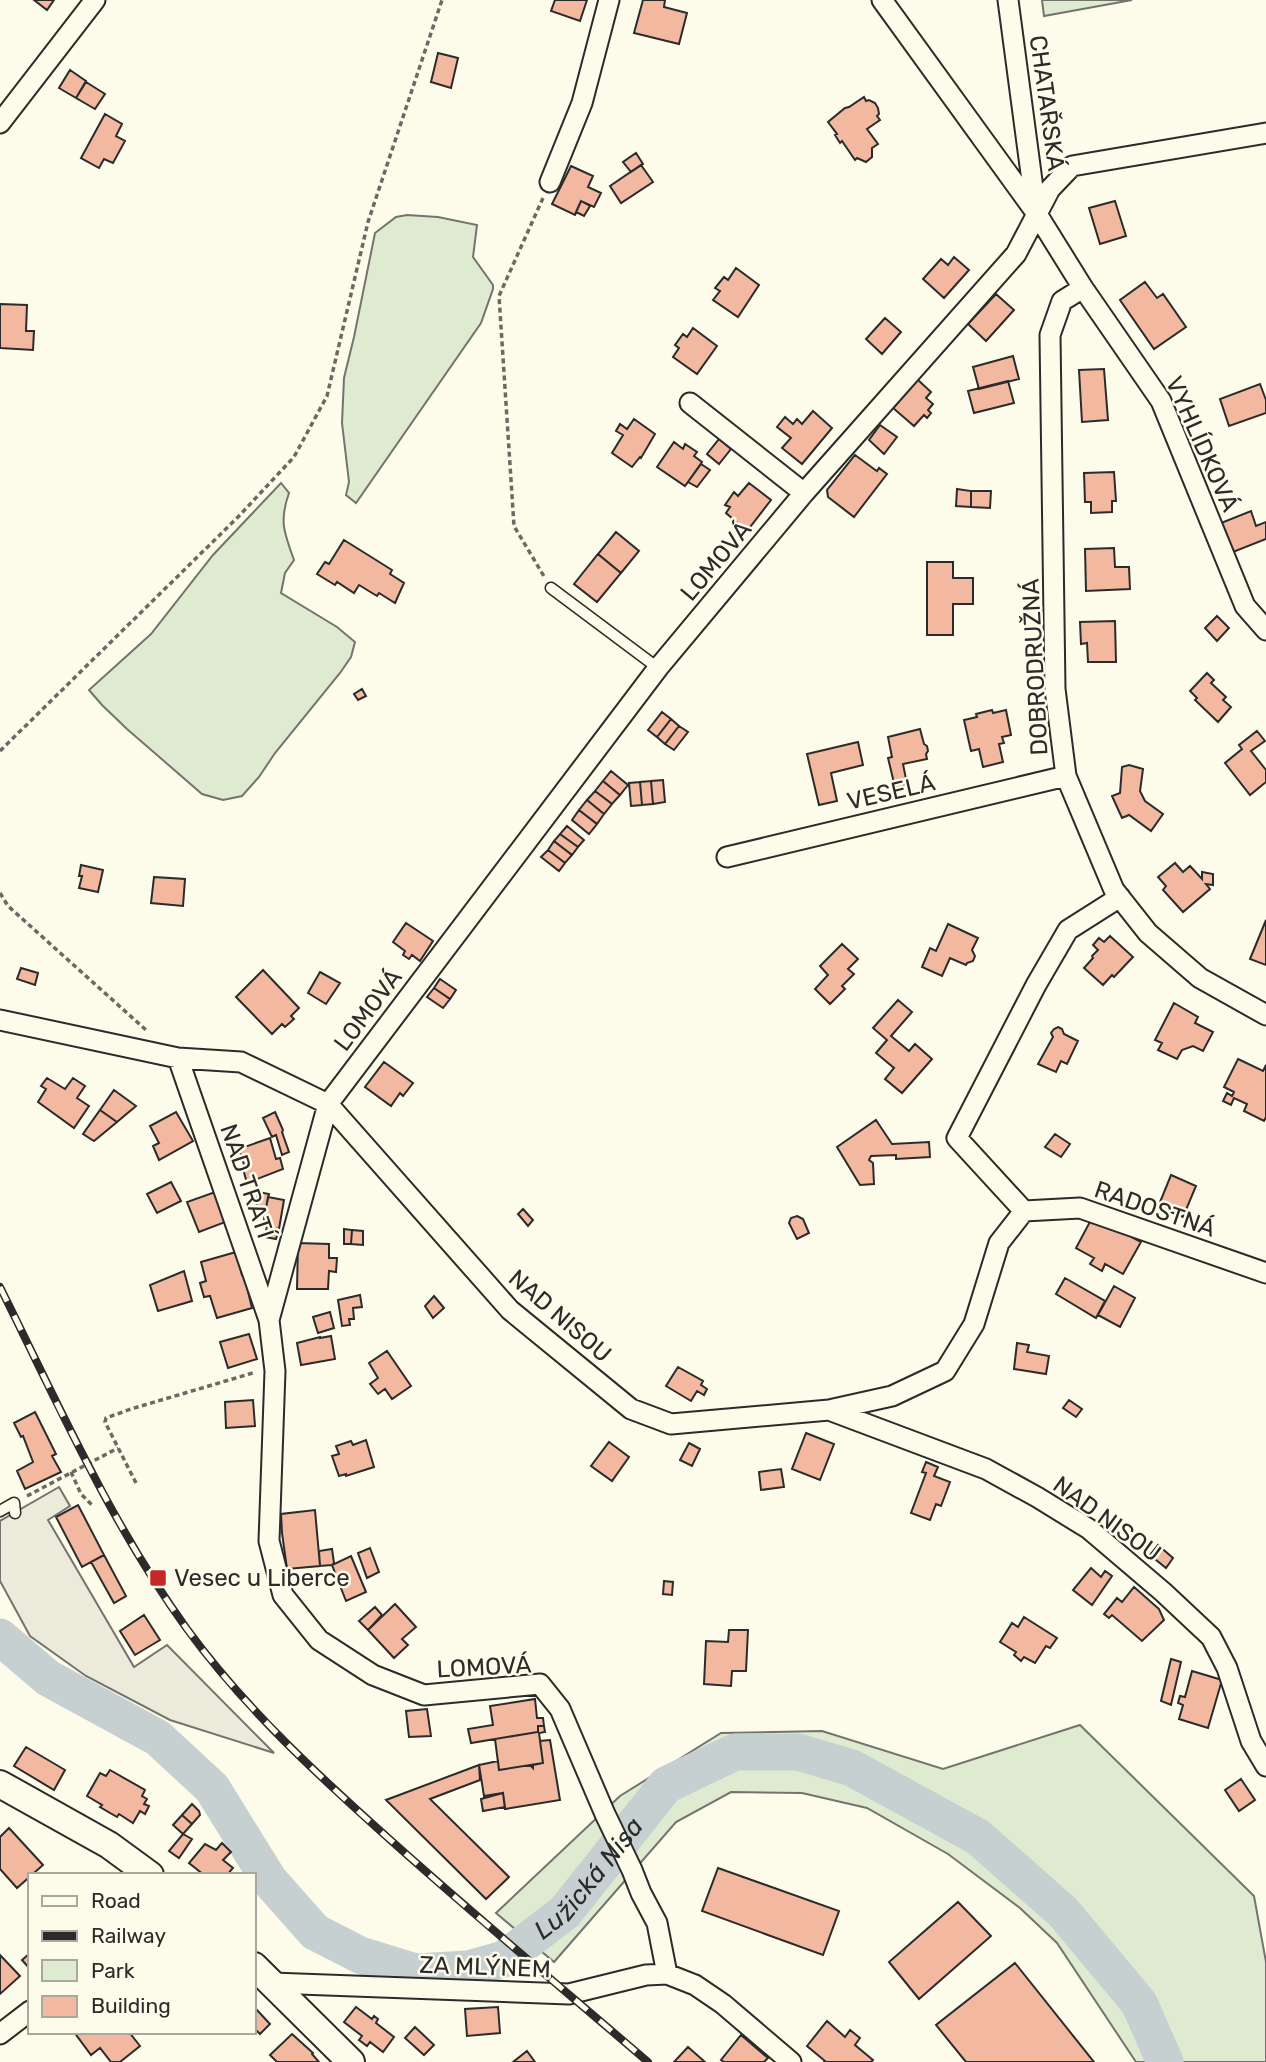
<svg xmlns="http://www.w3.org/2000/svg" width="1266" height="2062" viewBox="0 0 1266 2062" font-family="Rubik,sans-serif">
  <style>
    .green { fill: #deebd1; stroke: #74746e; stroke-width: 2 }
    .parking { fill: #eceadb; stroke: #74746e; stroke-width: 2 }
    .lines { fill: none; stroke-linecap: round; stroke-linejoin: round }
    .river { stroke: #c7d0d0; stroke-width: 37 }
    .building { fill: #f2b8a0; stroke: #2b2b2b; stroke-width: 2 }
    .lane-casing { stroke: #2b2b2b; stroke-width: 13 }
    .street-casing { stroke: #2b2b2b; stroke-width: 23 }
    .secondary-casing { stroke: #2b2b2b; stroke-width: 30 }
    .path { stroke: #6a6964; stroke-width: 3.5; stroke-dasharray: 5 3.5; stroke-linecap: butt }
    .lane { stroke: #fdfbea; stroke-width: 10 }
    .street { stroke: #fdfbea; stroke-width: 19 }
    .secondary { stroke: #fdfbea; stroke-width: 26 }
    .rail-casing { stroke: #2b2b2b; stroke-width: 8 }
    .rail { stroke: #fdfbea; stroke-width: 5; stroke-dasharray: 16; stroke-linecap: butt }
    .poi-dot { fill: #c62828; stroke: #fdfbea; stroke-width: 2.5 }
    .labels { text-anchor: middle; dominant-baseline: central; stroke-width: 5; stroke-linejoin: round; paint-order: stroke }
    .street-label { font-size: 24px; fill: #2b2b2b; stroke: #fdfbea }
    .poi-label { font-size: 24px; fill: #2b2b2b; stroke: #fdfbea; text-anchor: start }
    .water-label { font-size: 26px; font-style: italic; fill: #2b2b2b; stroke: #fdfbea }
  </style>
  <rect width="100%" height="100%" fill="#fdfbea"/>
  <path class="green" d="M1042,0H1132L1044,16Z
    M407,215L438,217L477,225L473,257L493,285V289L481,323L356,503L346,495L349,482L342,423L344,378L354,337L375,233L396,217Z
    M281,483L289,493C279,521 284,532 294,560L285,573L281,593L337,627L355,642L351,657L340,673L275,753L259,777L242,796L223,800L202,794L127,729L102,705L89,690L151,634L213,555Z
    M1080,1725L1254,1896L1266,1962V2062H1136L1057,1943L1020,1908L948,1854L867,1808L802,1793L731,1792L676,1822L554,1962L496,1913L620,1796L721,1733L822,1731L943,1769Z"/>
  <path class="parking" d="M59,1487L70,1506L48,1520L134,1667L167,1645L274,1753L170,1720L86,1676L30,1636L0,1581V1521Z"/>
  <g class="lines">
    <path class="river" id="s1" d="M0,1637L48,1678L158,1738L212,1788L269,1880L315,1932L360,1955L415,1972L468,1969L504,1959L565,1912L666,1785L735,1752H798L852,1768L978,1837L1063,1912L1139,2003L1165,2062"/>
  </g>
  <path class="building" d="M34,0H54L47,10Z
    M555,0H587L580,21L551,11Z
    M643,0H665L664,7L687,13L679,44L634,33Z
    M438,53L458,58L451,88L431,82Z
    M70,70L86,81L76,98L59,88Z
    M86,82L105,94L95,109L76,98Z
    M864,97L866,101L869,100L875,103L878,108L879,114L877,116L880,120L867,129L878,144L872,148V157L866,162L857,158L855,160L842,141L840,143L835,135L837,134L828,122L845,108L849,107Z
    M105,114L122,124L116,136L125,141L113,163L104,159L99,168L81,158Z
    M636,153L643,164L631,172L623,162Z
    M641,165L653,182L621,203L610,186Z
    M571,166L593,176L588,187L601,193L594,207L581,201L575,215L552,204Z
    M581,201L590,206L584,216L576,212Z
    M1115,201L1126,236L1100,244L1089,208Z
    M954,257L969,270L944,298L923,279L941,259L948,265Z
    M736,268L759,285L738,317L713,300L720,291L715,288L724,277L728,280Z
    M1145,282L1157,298L1163,294L1186,327L1154,349L1120,300Z
    M996,294L1014,310L986,341L968,324Z
    M0,304L27,305L26,331H34L33,350L0,348Z
    M885,318L901,332L882,354L866,339Z
    M693,328L717,346L697,374L673,357L679,348L675,345L683,334L687,337Z
    M1013,356L1019,379L979,389L973,367Z
    M1104,369L1108,420L1082,422L1079,370Z
    M917,379L931,392L926,398L933,404L928,410L931,413L927,418L924,415L914,426L893,408Z
    M1008,381L1014,403L974,413L968,391Z
    M1260,384L1266,400V413L1229,426L1220,399Z
    M813,411L832,428L802,464L782,448L791,438L777,427L785,417L793,424L797,419L802,424Z
    M634,419L655,434L641,458L640,457L632,467L612,453L623,435L616,431L620,424L627,429Z
    M880,425L897,437L884,454L869,440Z
    M719,439L731,449L719,464L707,454Z
    M674,442L683,449L685,444L697,452L694,456L702,462L685,486L657,467Z
    M855,455L874,469L877,471L879,468L887,474L854,517L828,497L827,490Z
    M701,464L710,470L697,487L688,482Z
    M1114,472L1116,501H1112V512L1091,513V502H1085L1084,473Z
    M749,483L771,500L747,531L726,513L730,507L725,505L734,492L738,496Z
    M957,489L971,491V507L956,506Z
    M971,491H991L990,508L971,507Z
    M1251,511L1256,526L1266,522V539L1233,552L1221,523Z
    M616,532L639,551L621,573L598,554Z
    M344,540L392,570L390,574L404,583L395,603L379,593L377,596L359,585L354,593L337,582L335,585L317,574L325,562L329,564Z
    M1114,548L1115,567H1129L1130,589L1086,591L1085,549Z
    M598,554L621,573L597,602L574,584Z
    M927,562H953V578H973V604H953V635H927Z
    M1217,616L1229,628L1217,641L1205,628Z
    M1115,621L1116,662H1088L1087,643L1081,644L1080,622Z
    M1207,673L1214,680L1211,683L1226,697L1223,700L1231,707L1218,722L1195,700L1197,698L1190,691Z
    M362,689L366,696L358,700L354,694Z
    M992,710L993,713L1006,710L1011,735L1002,737L1004,743L999,744L1003,762L983,767L979,749L971,751L964,720L977,717L976,714Z
    M662,712L671,719L657,737L648,730Z
    M671,719L679,726L665,744L657,737Z
    M679,726L688,732L674,750L665,744Z
    M920,729L924,744L927,746L928,751L926,754L927,759L903,764L907,784L895,787L888,758L892,757L888,737Z
    M1257,731L1265,741L1251,751L1266,770V782L1250,795L1225,763L1242,749L1239,745Z
    M858,742L863,765L831,773L837,801L819,805L807,754Z
    M1129,765L1143,769L1140,791L1145,801L1163,814L1151,831L1129,815L1122,818L1112,796L1120,793L1122,767Z
    M611,771L628,785L620,795L603,781Z
    M663,780L665,802L653,804L651,781Z
    M603,781L620,795L612,804L595,791Z
    M651,781L653,804L642,805L640,782Z
    M640,782L642,805L631,806L629,783Z
    M595,791L612,804L604,814L587,800Z
    M587,800L604,814L597,824L579,810Z
    M579,810L597,824L589,834L572,820Z
    M567,826L584,840L578,847L560,834Z
    M560,834L578,847L572,855L554,841Z
    M554,841L572,855L565,863L548,850Z
    M548,850L565,863L559,871L541,857Z
    M1175,863L1183,872L1190,866L1202,879V872L1213,874V885L1206,884L1210,889L1183,912L1163,890L1166,886L1158,877Z
    M81,865L103,870L98,892L79,888L82,876H79Z
    M154,877L185,879L183,906L151,903Z
    M1266,920V965L1250,959Z
    M406,923L433,941L420,961L412,955L409,959L403,955L405,951L393,942Z
    M948,924L978,938L972,950L975,956L973,961L967,963L966,965L950,958L942,976L922,967L930,948L936,951Z
    M1110,936L1133,957L1114,977L1112,975L1103,985L1084,968L1093,958L1092,956L1098,950L1093,945L1099,938L1104,942Z
    M842,944L858,959L848,969L854,974L842,986L845,989L830,1004L815,989L828,975L820,966Z
    M21,968L38,973L35,985L17,979Z
    M263,970L299,1008L291,1016L294,1019L285,1027L282,1024L272,1034L236,997Z
    M320,972L340,983L326,1004L308,993Z
    M440,979L456,990L450,999L434,988Z
    M434,988L450,999L443,1008L427,997Z
    M898,1000L912,1012L891,1036L909,1051L915,1044L932,1059L902,1093L885,1079L894,1068L876,1053L887,1040L873,1028Z
    M1174,1003L1198,1017L1195,1023L1213,1032L1203,1051L1193,1046L1182,1050L1177,1059L1158,1050L1162,1043L1155,1040Z
    M1058,1027L1062,1029L1064,1034L1078,1041L1067,1064L1061,1061L1056,1072L1038,1064L1053,1037L1051,1033L1054,1029Z
    M1238,1059L1263,1071L1266,1065V1117L1264,1121L1244,1111L1247,1104L1234,1098L1231,1105L1223,1101L1227,1093L1232,1096L1234,1092L1224,1087Z
    M384,1062L413,1083L403,1096L400,1093L391,1106L365,1087Z
    M47,1078L65,1089L73,1078L85,1086L77,1098L89,1106L74,1128L38,1102L46,1089L41,1086Z
    M114,1090L136,1106L117,1122L100,1110Z
    M100,1110L117,1122L94,1141L83,1134Z
    M176,1112L193,1141L159,1160L153,1146L159,1143L150,1126Z
    M275,1112L283,1130L282,1132L289,1152L282,1155L276,1135L272,1137L263,1118Z
    M876,1120L892,1144L929,1142L930,1157L896,1159V1155L871,1156L869,1160L873,1163L874,1184L860,1185L837,1147Z
    M1055,1134L1070,1144L1061,1157L1045,1147Z
    M270,1138L276,1159L280,1158L283,1169L247,1183L243,1169L245,1168L239,1149Z
    M1171,1175L1196,1186L1183,1217L1158,1207Z
    M171,1182L181,1201L157,1213L147,1194Z
    M218,1191L228,1221L199,1232L187,1202Z
    M258,1192L269,1194L265,1212L256,1210Z
    M268,1197L284,1200L279,1229L263,1225Z
    M523,1209L533,1220L528,1226L518,1214Z
    M797,1216L803,1219L809,1233L797,1239L789,1223L791,1218Z
    M1093,1216L1141,1242L1123,1274L1105,1264L1102,1271L1090,1264L1094,1258L1076,1248Z
    M267,1226L279,1229L276,1239L265,1237Z
    M344,1229L352,1230L351,1244H344Z
    M352,1230L363,1231V1245L351,1244Z
    M298,1243L329,1244V1258H337L336,1272L329,1271L328,1289H297Z
    M236,1252L242,1275H244L252,1308L217,1318L210,1296L204,1297L200,1283L206,1281L201,1262Z
    M184,1271L192,1301L158,1311L150,1285Z
    M1065,1278L1105,1301L1096,1318L1056,1294Z
    M1114,1286L1135,1298L1120,1327L1098,1315Z
    M360,1295L362,1307L353,1308L354,1319H349L350,1325L342,1326L338,1300Z
    M434,1296L444,1308L433,1318L425,1306Z
    M330,1312L334,1328L318,1333L313,1317Z
    M249,1334L257,1359L228,1368L220,1342Z
    M331,1336L335,1359L301,1365L297,1343L320,1337V1338Z
    M1017,1343L1029,1345L1027,1352L1049,1356L1046,1374L1014,1369Z
    M387,1351L411,1386L392,1399L385,1389L378,1394L370,1384L378,1378L369,1363Z
    M678,1367L703,1381L701,1385L707,1389L704,1395L697,1391L691,1401L666,1386Z
    M253,1400L255,1426L226,1428L225,1402Z
    M1069,1400L1082,1409L1076,1417L1063,1408Z
    M35,1412L56,1454L52,1456L61,1472L25,1489L17,1471L33,1462L23,1436L21,1437L14,1423Z
    M806,1433L834,1444L820,1480L792,1469Z
    M366,1440L374,1467L346,1476V1474L339,1476L332,1456L339,1454L336,1446L351,1441L353,1445Z
    M609,1442L629,1457L612,1481L591,1466Z
    M689,1443L700,1449L692,1466L680,1460Z
    M926,1462L938,1467L934,1476L950,1482L941,1506L936,1504L930,1520L911,1513L926,1473L922,1472Z
    M781,1469L784,1487L761,1490L759,1472Z
    M78,1505L104,1555L82,1567L56,1517Z
    M315,1510L320,1566L287,1569L282,1533L281,1514Z
    M1158,1545L1173,1558L1166,1568L1150,1555Z
    M370,1548L379,1572L367,1578L358,1553Z
    M332,1549L334,1563L332,1565L320,1566L319,1551Z
    M104,1555L126,1596L114,1603L91,1562Z
    M351,1556L366,1592L346,1601L332,1565Z
    M1091,1568L1101,1577L1105,1571L1112,1576L1092,1605L1073,1590Z
    M664,1581L673,1582L672,1595L663,1594Z
    M1134,1587L1159,1609L1164,1620L1142,1641L1112,1615L1109,1618L1104,1614L1117,1598L1122,1602Z
    M395,1604L416,1627L402,1639L408,1645L394,1658L368,1630Z
    M375,1607L382,1615L368,1630L359,1621Z
    M144,1615L160,1640L135,1655L120,1631Z
    M1024,1617L1057,1638L1050,1648L1046,1646L1035,1663L1024,1657L1021,1661L1014,1655L1016,1652L1000,1642L1012,1623L1018,1627Z
    M729,1630H748L746,1671H732L731,1686L704,1684L706,1641L728,1642Z
    M1171,1659L1181,1662L1171,1705L1161,1701Z
    M1192,1671L1222,1680L1208,1728L1179,1719L1183,1705L1178,1703L1180,1696L1185,1697Z
    M535,1699L537,1718H543L544,1726H538V1732L471,1743L468,1729L493,1725L490,1706Z
    M427,1709L431,1736L409,1737L406,1711Z
    M538,1726H544L545,1732L539,1733L543,1763L499,1770L495,1739L538,1732Z
    M550,1740L560,1800L505,1809L503,1793L484,1796L479,1765L498,1761L499,1770L530,1765L533,1768V1765L543,1763L540,1741Z
    M26,1747L65,1770L54,1790L14,1766Z
    M479,1765L480,1780L430,1799L509,1877L486,1899L386,1800Z
    M110,1770L145,1790L142,1796L147,1799L144,1804L149,1806L145,1814L140,1811L133,1823L119,1814L117,1817L100,1807L102,1805L87,1796L100,1773L106,1776Z
    M1241,1779L1255,1800L1239,1811L1225,1790Z
    M503,1793L505,1807L483,1811L481,1799Z
    M192,1804L199,1811L200,1815L192,1824L182,1815Z
    M182,1815L192,1824L183,1834L173,1825Z
    M9,1828L43,1865L17,1888L0,1869V1837Z
    M183,1834L192,1839L179,1858L169,1851Z
    M222,1843L231,1852L223,1860L233,1868L227,1875H204L189,1863L205,1844L216,1850Z
    M718,1868L839,1911L823,1955L702,1911Z
    M958,1902L991,1936L919,1999L889,1962Z
    M30,1953V1969L22,1960Z
    M0,1955L20,1976L0,1994Z
    M1015,1963L1094,2062H966L936,2025Z
    M356,2007L372,2019L374,2016L378,2019L376,2023L394,2037L383,2052L370,2042L367,2046L359,2040L362,2036L344,2022Z
    M498,2007L500,2033L467,2036L465,2009Z
    M256,2009L270,2024L260,2034L254,2028V2011Z
    M827,2021L845,2037L850,2030L860,2038L855,2045L873,2060L871,2062H824L825,2061L807,2046Z
    M415,2027L434,2045L424,2055L405,2038Z
    M74,2032H129L140,2046L120,2062H111L100,2048L91,2055Z
    M292,2034L313,2053L312,2054L319,2062H277L270,2055Z
    M741,2035L768,2058L764,2062H724L721,2060Z
    M688,2047L705,2062H674Z
    M527,2051L535,2062H513Z"/>
  <g class="lines">
    <defs>
      <path id="lane" d="M551,588L658,668
        M0,1511L14,1503L15,1513"/>
      <path id="street" d="M882,0L1037,214L1083,288L1161,401L1245,606L1266,630
        M1008,0L1036,211
        M0,123L95,0
        M550,182L582,103L609,0
        M1083,288L1062,301L1050,335L1055,689L1066,776L1114,890L1148,933L1200,978L1266,1015
        M690,403L804,493
        M727,857L1066,776
        M0,1020L178,1058L241,1062L328,1104L510,1310L631,1409L671,1424L829,1410L892,1396L945,1371L974,1324L999,1243L1024,1211
        M178,1058L269,1320
        M1024,1211L957,1138L1036,985L1068,930L1120,897
        M1024,1211L1080,1208L1266,1273
        M829,1410L986,1469L1037,1497L1089,1529L1163,1592L1211,1637L1227,1668L1251,1741L1266,1766
        M667,1974L657,1923L641,1893L632,1870L605,1814L560,1709L540,1684L424,1695L373,1675L319,1640L283,1595L269,1541L275,1371L269,1320L328,1104L658,668L804,493L1016,254L1050,189L1072,166L1266,133
        M272,1983L569,1994L646,1975L667,1974L695,1985L723,2004L791,2062
        M0,2034L30,2011"/>
      <path id="secondary" d="M0,1784L109,1845L150,1875
        M254,1966L351,2062"/>
    </defs>
    <use href="#lane" class="lane-casing"/>
    <use href="#street" class="street-casing"/>
    <use href="#secondary" class="secondary-casing"/>
    <path class="path" d="M543,198L499,296L514,526L545,578
      M0,751L238,517L294,457L327,396L368,222L442,0
      M0,893L8,906L146,1030
      M71,1472L81,1494L93,1506
      M136,1483L105,1422L106,1418L131,1409L256,1372
      M27,1496L118,1448"/>
    <use href="#lane" class="lane"/>
    <use href="#street" class="street"/>
    <use href="#secondary" class="secondary"/>
    <defs>
      <path id="rail" d="M0,1287C58,1404 111,1524 187,1629C247,1711 321,1778 396,1845C479,1919 564,1990 648,2062"/>
    </defs>
    <use href="#rail" class="rail-casing"/>
    <use href="#rail" class="rail"/>
  </g>
  <rect class="poi-dot" x="149" y="1569" width="18" height="18" rx="3.5"/>
  <g class="labels">
    <g class="street-label">
      <text transform="translate(1047 103) rotate(82)">CHATAŘSKÁ</text>
      <text transform="translate(1202 444) rotate(66)">VYHLÍDKOVÁ</text>
      <text transform="translate(716 561) rotate(-50)">LOMOVÁ</text>
      <text transform="translate(1035 667) rotate(-93)">DOBRODRUŽNÁ</text>
      <text transform="translate(891 792) rotate(-13)">VESELÁ</text>
      <text transform="translate(368 1010) rotate(-53)">LOMOVÁ</text>
      <text transform="translate(247 1181) rotate(71)">NAD TRATÍ</text>
      <text transform="translate(1155 1209) rotate(19)">RADOSTNÁ</text>
      <text transform="translate(560 1316) rotate(41)">NAD NISOU</text>
      <text transform="translate(1107 1519) rotate(36)">NAD NISOU</text>
      <text transform="translate(484 1667) rotate(-3)">LOMOVÁ</text>
      <text transform="translate(485 1967) rotate(2)">ZA MLÝNEM</text>
    </g>
    <g class="poi-label">
      <text x="174" y="1578">Vesec u Liberce</text>
    </g>
    <g class="water-label">
      <text stroke="none"><textPath href="#s1" startOffset="756">Lužická Nisa</textPath></text>
    </g>
  </g>
  <rect x="28" y="1873" width="228" height="161" fill="#fdfbea" stroke="#a9a89e" stroke-width="2"/>
  <rect x="42" y="1896" width="35" height="10" fill="#fdfbea" stroke="#a9a89e" stroke-width="2"/>
  <text x="91" y="1908" font-size="21" fill="#2b2b2b">Road</text>
  <rect x="42" y="1931" width="35" height="10" fill="#2b2b2b" stroke="#a9a89e" stroke-width="2"/>
  <text x="91" y="1943" font-size="21" fill="#2b2b2b">Railway</text>
  <rect x="42" y="1960" width="35" height="21" fill="#deebd1" stroke="#a9a89e" stroke-width="2"/>
  <text x="91" y="1978" font-size="21" fill="#2b2b2b">Park</text>
  <rect x="42" y="1996" width="35" height="21" fill="#f2b8a0" stroke="#a9a89e" stroke-width="2"/>
  <text x="91" y="2013" font-size="21" fill="#2b2b2b">Building</text>
</svg>
